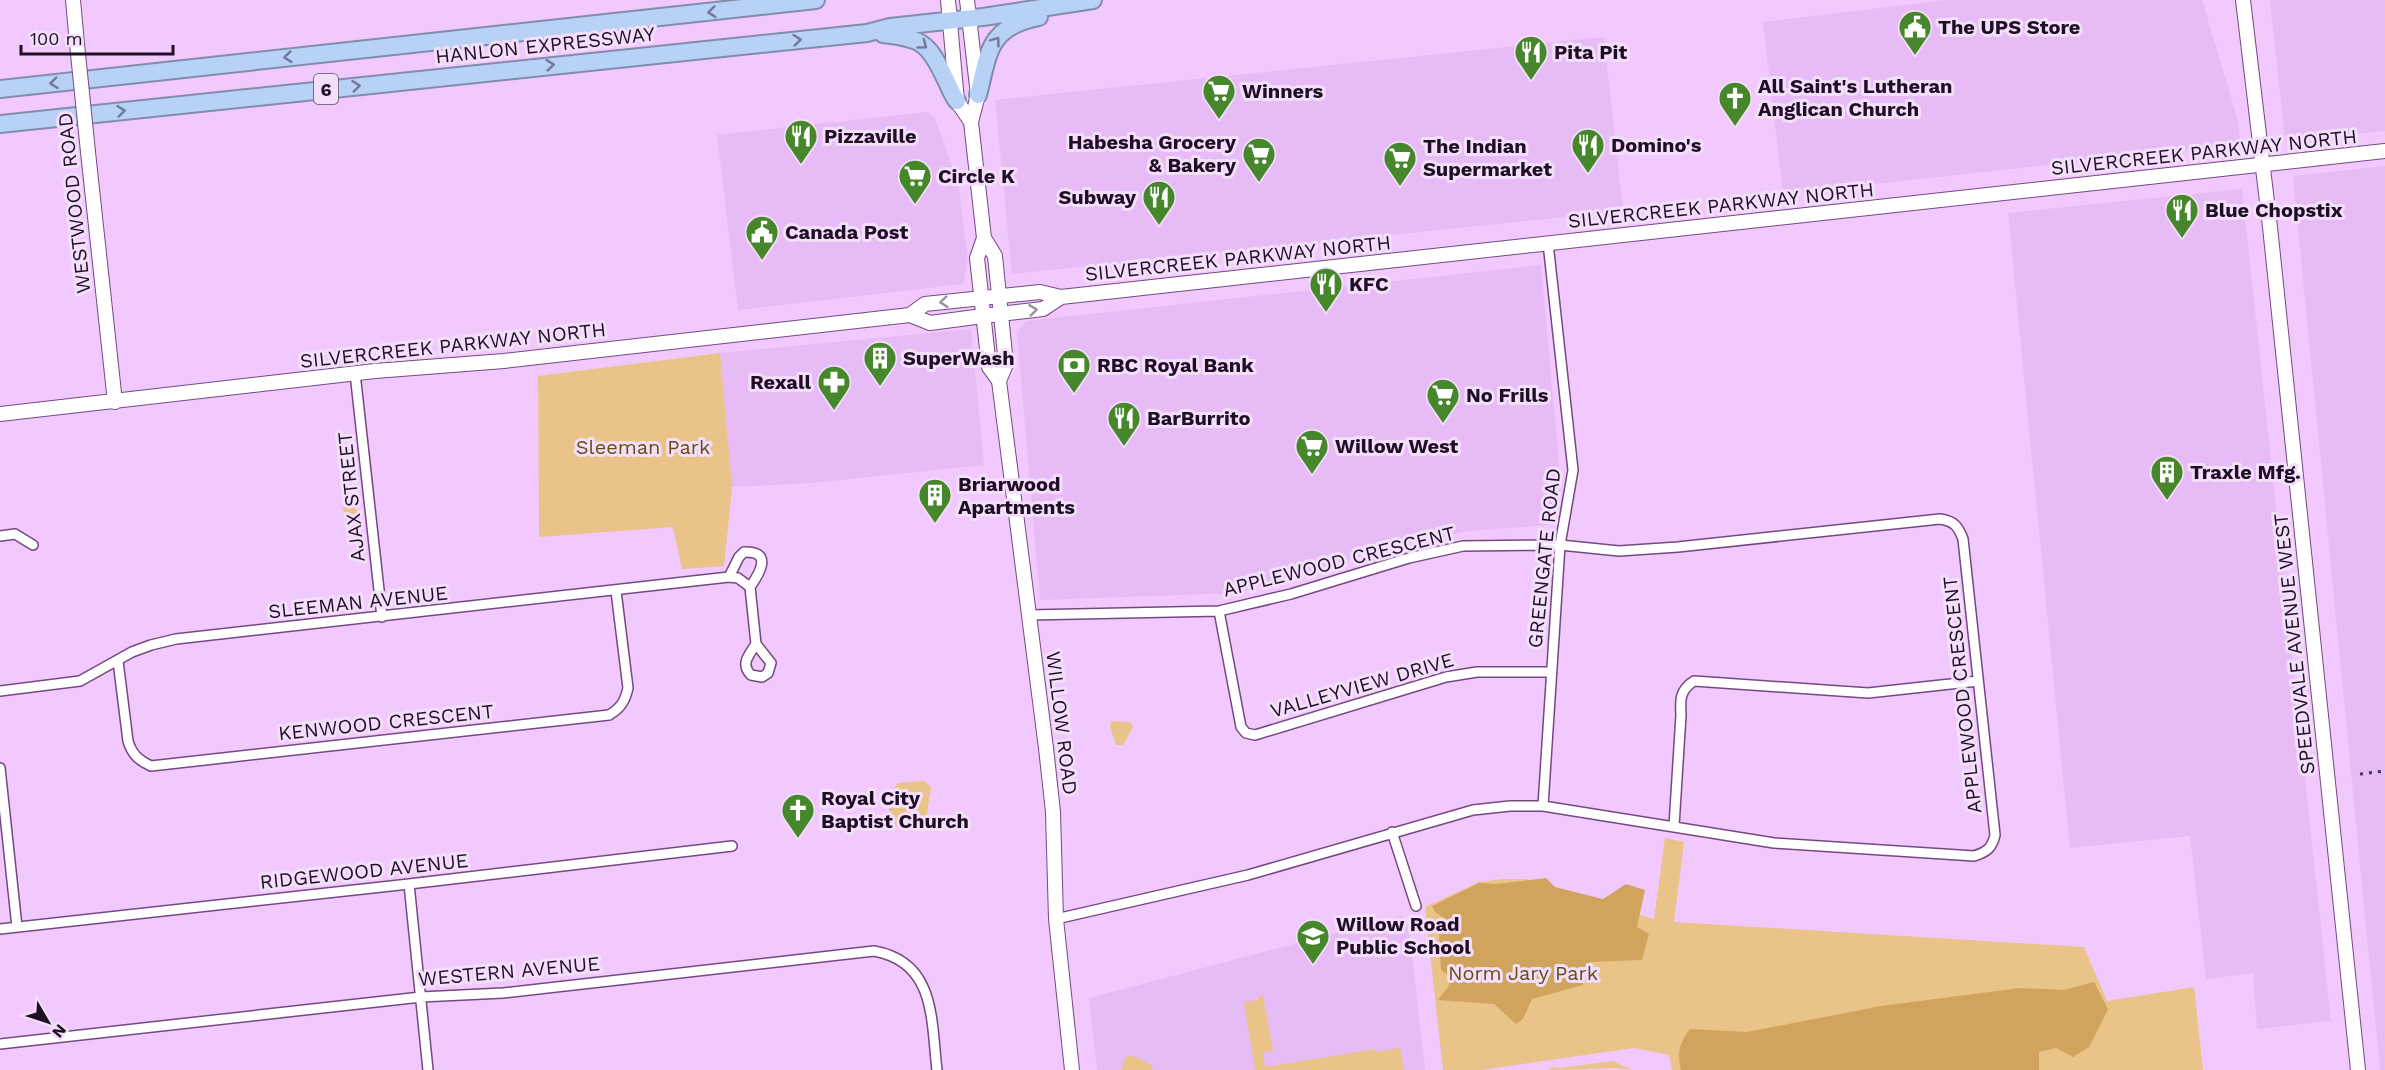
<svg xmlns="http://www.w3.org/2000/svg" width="2385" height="1070" viewBox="0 0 2385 1070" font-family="'Work Sans',sans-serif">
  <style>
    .built { fill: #e7bbf5 }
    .green { fill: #e9c387 }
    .forest { fill: #d1a45d }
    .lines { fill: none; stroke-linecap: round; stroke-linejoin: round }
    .street-casing { stroke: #754882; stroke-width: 12 }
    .secondary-casing { stroke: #754882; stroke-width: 16 }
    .highway-casing { stroke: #828dae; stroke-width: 20 }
    .street { stroke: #fff; stroke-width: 9 }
    .secondary { stroke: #fff; stroke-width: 14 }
    .highway { stroke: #b7d1f7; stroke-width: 16 }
    .rail { stroke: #4a3452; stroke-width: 3; stroke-dasharray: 3 6; stroke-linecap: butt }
    .secondary-bridge-casing { stroke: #754882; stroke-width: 16; stroke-linecap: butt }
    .secondary-bridge { stroke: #fff; stroke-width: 14 }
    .oneway { stroke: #737999 }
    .oneway2 { stroke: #9b939d }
    .labels { text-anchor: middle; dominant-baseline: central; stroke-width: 6; stroke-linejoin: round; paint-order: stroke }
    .shield { fill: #f3dffa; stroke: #5f4d66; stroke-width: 1.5 }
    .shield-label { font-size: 18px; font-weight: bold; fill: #200e26 }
    .poi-label { font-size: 20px; font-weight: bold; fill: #200e26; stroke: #f3dffa; text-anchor: start }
    .street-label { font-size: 20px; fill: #200e26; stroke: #f3dffa }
    .park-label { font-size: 20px; fill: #694b14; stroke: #f3dffa }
  </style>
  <rect width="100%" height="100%" fill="#f2c9fe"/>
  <path class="built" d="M1946,0H2202L2238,121L2240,138L2238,144L1783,194L1763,22Z
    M2270,0H2385V131L2285,141Z
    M1604,37L1623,211L1012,274L995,100Z
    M927,112L935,118L958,183L968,259L963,284L738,310L717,135Z
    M2385,166V1070H2380L2293,176Z
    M2242,189L2331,1021L2257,1029L2253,973L2206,979L2190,836L2070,848L2008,213Z
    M1541,265L1560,475L1549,525L1469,531L1399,545L1236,593L1040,600L1017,333L1026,321Z
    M971,329L984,465L812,483L732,487L720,353Z
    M1403,915L1410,936L1425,1070H1097L1089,998Z"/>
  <path class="green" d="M720,353L732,487L724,566L682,569L673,527L539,537L538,376Z
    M355,503L359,522L346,524L343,507Z
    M1111,721L1130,722L1133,727L1123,745H1116L1110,727Z
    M924,781L931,787L927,814L923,823L912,828H898L889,818V795L898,783Z
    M1665,838L1684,842L1674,922L2084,947L2107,1001L2194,987L2203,1070H1672L1669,1055L1634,1048L1481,1070H1443L1425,907L1479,882L1503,879H1526L1654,919Z
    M1263,996L1273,1051L1263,1052L1265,1067L1375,1049L1376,1052L1400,1048L1404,1070H1255L1244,1002L1258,1000V997Z
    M1126,1056L1136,1057L1150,1064L1153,1070H1121Z
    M1613,1061L1632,1070L1616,1068L1548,1070L1552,1067L1559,1068Z"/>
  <path class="forest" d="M1546,878L1555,887L1603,899L1626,884L1645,890L1637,927L1649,934L1642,960L1590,962L1583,968V985L1532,999L1523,1019L1516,1024L1494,1004L1438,1000L1448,987L1451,978L1441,970L1439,933L1447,927L1443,917L1436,913L1432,906L1479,883L1496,884Z
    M2094,982L2108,1009L2089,1047L2073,1057L2056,1048L2039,1052V1070H1681C1677,1052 1679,1044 1690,1029L1747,1032L1881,1006L2020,988L2064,990Z"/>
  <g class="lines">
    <defs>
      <path id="street" d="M355,373L382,617
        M0,536L15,534L33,545
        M729,577L739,557L744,552C773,551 760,573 750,587
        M1219,611L1241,727L1246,733L1255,735L1446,677L1477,672H1551
        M1029,615L1219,611L1291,594L1409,558L1463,546L1560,545L1619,551L1678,547L1940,519C1954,521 1958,526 1963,539L1995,835C1992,848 1987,852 1974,856L1774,843L1543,806H1510L1473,810L1248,875L1056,919
        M118,661L128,741C132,754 138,760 151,766L609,715C621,708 625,701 628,688L616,591
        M0,691L80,681L132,652L151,645L176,639L729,577L738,578L750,587L756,644L771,663L768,673L762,677L751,675C740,664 749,655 756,644
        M0,768L17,927
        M1543,806L1560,545L1573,470L1548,243
        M1674,826L1681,715C1680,699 1680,690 1694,681L1868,693L1978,681
        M1392,832L1416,906
        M409,884L428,1070
        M0,929L409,884L732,846
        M0,1044L421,997L503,993L874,951C936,962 931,1020 937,1070"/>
      <path id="secondary" d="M73,0L77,44
        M948,0L957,101L971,122
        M967,0L978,95L971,122L984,238L995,256L1006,364L999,381L1046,748L1053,812L1056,919L1072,1070
        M2243,0L2270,227L2358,1070
        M88,152L115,402
        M984,238L977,258L989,367L999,381
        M910,315L925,304L1040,292L1061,297L2385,151
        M0,414L375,371L504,361L910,315L930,323L983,316L1043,309L1061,297"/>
      <path id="highway" d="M883,34C920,38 928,42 944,76C949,85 951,93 957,101
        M0,89L816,0
        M978,95C989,52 988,27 1039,17
        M0,124L867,33L890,27L983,17L1093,0"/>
    </defs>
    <use href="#street" class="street-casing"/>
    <use href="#secondary" class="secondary-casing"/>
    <use href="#highway" class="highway-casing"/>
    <use href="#street" class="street"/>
    <use href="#secondary" class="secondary"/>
    <use href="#highway" class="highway"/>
    <path class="rail" d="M2360,774L2385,771"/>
    <defs>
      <path id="secondary-bridge" d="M77,44L88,152"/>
    </defs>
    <use href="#secondary-bridge" class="secondary-bridge-casing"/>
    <use href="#secondary-bridge" class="secondary-bridge"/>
  </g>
  <defs><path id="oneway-chevron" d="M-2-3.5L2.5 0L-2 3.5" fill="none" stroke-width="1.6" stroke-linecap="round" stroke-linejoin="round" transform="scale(1.5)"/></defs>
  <g class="oneway">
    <use href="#oneway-chevron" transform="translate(712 12) rotate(174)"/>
    <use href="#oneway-chevron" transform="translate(797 40) rotate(-6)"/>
    <use href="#oneway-chevron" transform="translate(996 41) rotate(-54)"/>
    <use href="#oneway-chevron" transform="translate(923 45) rotate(36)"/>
    <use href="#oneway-chevron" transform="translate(288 57) rotate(174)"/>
    <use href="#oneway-chevron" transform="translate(550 65) rotate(-6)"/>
    <use href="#oneway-chevron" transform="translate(54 83) rotate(174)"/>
    <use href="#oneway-chevron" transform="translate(356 86) rotate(-6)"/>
    <use href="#oneway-chevron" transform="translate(121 111) rotate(-6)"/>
  </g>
  <g class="oneway2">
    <use href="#oneway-chevron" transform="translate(944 302) rotate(174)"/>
    <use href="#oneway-chevron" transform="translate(1033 310) rotate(-7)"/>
  </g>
  <defs>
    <symbol id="civic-pin" viewBox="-11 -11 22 30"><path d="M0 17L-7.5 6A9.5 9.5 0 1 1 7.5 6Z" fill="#45872a" stroke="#f3dffa"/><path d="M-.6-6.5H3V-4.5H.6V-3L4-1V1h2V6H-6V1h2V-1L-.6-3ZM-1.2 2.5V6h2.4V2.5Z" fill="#fff"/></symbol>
    <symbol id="restaurant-pin" viewBox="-11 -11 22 30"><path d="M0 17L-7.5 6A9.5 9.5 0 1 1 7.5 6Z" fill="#45872a" stroke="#f3dffa"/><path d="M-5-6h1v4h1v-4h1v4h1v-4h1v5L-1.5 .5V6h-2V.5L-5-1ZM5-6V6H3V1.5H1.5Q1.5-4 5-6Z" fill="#fff"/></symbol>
    <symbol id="supermarket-pin" viewBox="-11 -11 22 30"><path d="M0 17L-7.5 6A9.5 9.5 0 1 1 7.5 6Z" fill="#45872a" stroke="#f3dffa"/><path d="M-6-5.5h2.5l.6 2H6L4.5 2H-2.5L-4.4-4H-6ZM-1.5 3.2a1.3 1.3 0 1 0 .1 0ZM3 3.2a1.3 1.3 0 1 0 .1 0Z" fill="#fff"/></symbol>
    <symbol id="church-pin" viewBox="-11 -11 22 30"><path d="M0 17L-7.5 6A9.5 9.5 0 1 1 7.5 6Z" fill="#45872a" stroke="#f3dffa"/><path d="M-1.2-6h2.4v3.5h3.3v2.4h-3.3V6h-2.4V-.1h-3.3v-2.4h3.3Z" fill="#fff"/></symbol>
    <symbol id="building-pin" viewBox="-11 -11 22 30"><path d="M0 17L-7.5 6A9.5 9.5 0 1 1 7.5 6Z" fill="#45872a" stroke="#f3dffa"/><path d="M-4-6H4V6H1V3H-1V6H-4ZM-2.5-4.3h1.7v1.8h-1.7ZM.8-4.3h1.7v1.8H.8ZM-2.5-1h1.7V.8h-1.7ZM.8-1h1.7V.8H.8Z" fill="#fff"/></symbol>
    <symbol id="bank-pin" viewBox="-11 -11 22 30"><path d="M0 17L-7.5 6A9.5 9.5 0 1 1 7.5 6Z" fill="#45872a" stroke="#f3dffa"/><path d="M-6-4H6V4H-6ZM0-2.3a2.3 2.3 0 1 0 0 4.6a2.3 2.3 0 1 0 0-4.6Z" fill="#fff"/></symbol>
    <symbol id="pharmacy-pin" viewBox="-11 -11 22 30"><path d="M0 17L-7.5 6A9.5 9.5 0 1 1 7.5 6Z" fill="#45872a" stroke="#f3dffa"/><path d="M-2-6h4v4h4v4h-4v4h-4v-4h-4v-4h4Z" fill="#fff"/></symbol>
    <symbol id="school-pin" viewBox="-11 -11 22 30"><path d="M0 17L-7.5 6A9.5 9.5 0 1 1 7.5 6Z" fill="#45872a" stroke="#f3dffa"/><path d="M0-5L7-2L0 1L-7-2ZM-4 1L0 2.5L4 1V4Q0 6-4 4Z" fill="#fff"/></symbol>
  </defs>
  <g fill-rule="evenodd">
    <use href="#civic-pin" x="1896" y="8" width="38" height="52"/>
    <use href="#restaurant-pin" x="1512" y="33" width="38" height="52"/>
    <use href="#supermarket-pin" x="1200" y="72" width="38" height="52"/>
    <use href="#church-pin" x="1716" y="79" width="38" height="52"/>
    <use href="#restaurant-pin" x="782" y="117" width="38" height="52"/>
    <use href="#restaurant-pin" x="1569" y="126" width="38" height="52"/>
    <use href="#supermarket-pin" x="1240" y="135" width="38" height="52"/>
    <use href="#supermarket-pin" x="1381" y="139" width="38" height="52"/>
    <use href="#supermarket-pin" x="896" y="157" width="38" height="52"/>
    <use href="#restaurant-pin" x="1140" y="178" width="38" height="52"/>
    <use href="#restaurant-pin" x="2163" y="191" width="38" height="52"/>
    <use href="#civic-pin" x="743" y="213" width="38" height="52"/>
    <use href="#restaurant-pin" x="1307" y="265" width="38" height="52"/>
    <use href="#building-pin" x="861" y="339" width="38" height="52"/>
    <use href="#bank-pin" x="1055" y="346" width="38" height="52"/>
    <use href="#pharmacy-pin" x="815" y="363" width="38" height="52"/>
    <use href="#supermarket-pin" x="1424" y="376" width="38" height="52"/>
    <use href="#restaurant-pin" x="1105" y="399" width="38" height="52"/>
    <use href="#supermarket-pin" x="1293" y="427" width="38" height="52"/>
    <use href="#building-pin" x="2148" y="453" width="38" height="52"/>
    <use href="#building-pin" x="916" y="476" width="38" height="52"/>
    <use href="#church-pin" x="779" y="791" width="38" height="52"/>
    <use href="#school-pin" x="1294" y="917" width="38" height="52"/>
  </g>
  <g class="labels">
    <rect class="shield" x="314" y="74" width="24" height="30" rx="4.5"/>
    <g class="shield-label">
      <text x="326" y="89">6</text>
    </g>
    <g class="poi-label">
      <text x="1938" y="27">The UPS Store</text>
      <text x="1554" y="52">Pita Pit</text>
      <text x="1758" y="86">All Saint's Lutheran<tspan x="1758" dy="23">Anglican Church</tspan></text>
      <text x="1242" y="91">Winners</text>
      <text x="824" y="136">Pizzaville</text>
      <text x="1236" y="142" text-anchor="end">Habesha Grocery<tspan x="1236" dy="23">&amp; Bakery</tspan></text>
      <text x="1611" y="145">Domino's</text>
      <text x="1423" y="146">The Indian<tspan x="1423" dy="23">Supermarket</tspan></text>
      <text x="938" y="176">Circle K</text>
      <text x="1136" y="197" text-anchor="end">Subway</text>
      <text x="2205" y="210">Blue Chopstix</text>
      <text x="785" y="232">Canada Post</text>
      <text x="1349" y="284">KFC</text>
      <text x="903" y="358">SuperWash</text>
      <text x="1097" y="365">RBC Royal Bank</text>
      <text x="811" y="382" text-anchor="end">Rexall</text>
      <text x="1466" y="395">No Frills</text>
      <text x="1147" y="418">BarBurrito</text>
      <text x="1335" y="446">Willow West</text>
      <text x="2190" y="472">Traxle Mfg.</text>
      <text x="958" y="484">Briarwood<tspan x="958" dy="23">Apartments</tspan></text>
      <text x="821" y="798">Royal City<tspan x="821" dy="23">Baptist Church</tspan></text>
      <text x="1336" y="924">Willow Road<tspan x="1336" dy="23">Public School</tspan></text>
    </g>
    <g class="street-label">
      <text transform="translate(545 45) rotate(-6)">HANLON EXPRESSWAY</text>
      <text transform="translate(2204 152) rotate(-6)">SILVERCREEK PARKWAY NORTH</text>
      <text transform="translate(74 203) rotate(-96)">WESTWOOD ROAD</text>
      <text transform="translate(1721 205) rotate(-6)">SILVERCREEK PARKWAY NORTH</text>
      <text transform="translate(1238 258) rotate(-6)">SILVERCREEK PARKWAY NORTH</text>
      <text transform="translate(453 345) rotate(-6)">SILVERCREEK PARKWAY NORTH</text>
      <text transform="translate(351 497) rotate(-96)">AJAX STREET</text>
      <text transform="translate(1544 558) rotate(-84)">GREENGATE ROAD</text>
      <text transform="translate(1339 561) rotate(-14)">APPLEWOOD CRESCENT</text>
      <text transform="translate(358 602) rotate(-6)">SLEEMAN AVENUE</text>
      <text transform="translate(2294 644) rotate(-96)">SPEEDVALE AVENUE WEST</text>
      <text transform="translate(1362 685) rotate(-16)">VALLEYVIEW DRIVE</text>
      <text transform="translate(1962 695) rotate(-96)">APPLEWOOD CRESCENT</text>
      <text transform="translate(386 722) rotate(-6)">KENWOOD CRESCENT</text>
      <text transform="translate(1062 723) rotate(83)">WILLOW ROAD</text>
      <text transform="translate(364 871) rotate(-6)">RIDGEWOOD AVENUE</text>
      <text transform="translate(509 971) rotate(-5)">WESTERN AVENUE</text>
    </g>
    <g class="park-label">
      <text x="643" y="447">Sleeman Park</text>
      <text x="1523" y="973">Norm Jary Park</text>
    </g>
  </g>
  <g transform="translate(48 1022) rotate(129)" stroke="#f3dffa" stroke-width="4.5" paint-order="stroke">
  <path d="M0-4.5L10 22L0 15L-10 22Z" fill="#200e26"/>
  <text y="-9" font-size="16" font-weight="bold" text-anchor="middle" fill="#200e26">N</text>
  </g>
  <path d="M21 45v9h152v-9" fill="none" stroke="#200e26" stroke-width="3"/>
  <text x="30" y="45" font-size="18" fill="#200e26" stroke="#f3dffa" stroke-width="4.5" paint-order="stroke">100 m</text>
</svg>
